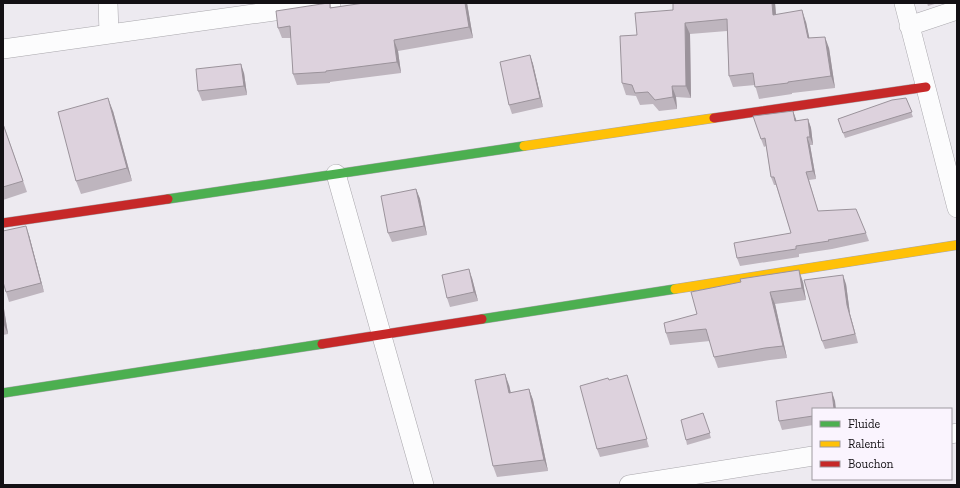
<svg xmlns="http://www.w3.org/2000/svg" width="960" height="488" viewBox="0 0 960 488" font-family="'Zilla Slab',serif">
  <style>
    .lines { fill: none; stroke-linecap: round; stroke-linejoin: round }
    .street-casing { stroke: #a9a7ac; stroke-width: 20 }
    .fast-casing { stroke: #a9a7ac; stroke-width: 10 }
    .slow-casing { stroke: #a9a7ac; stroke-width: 10 }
    .jam-casing { stroke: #a9a7ac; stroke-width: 10 }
    .street { stroke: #fcfcfd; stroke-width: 19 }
    .fast { stroke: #4caf50; stroke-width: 9 }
    .slow { stroke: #ffc107; stroke-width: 9 }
    .jam { stroke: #c62828; stroke-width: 9 }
    .wall { fill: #beb5be }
    .shaded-wall { fill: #9b939b }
    .building { fill: #ddd2dd; stroke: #9b939b }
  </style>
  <rect width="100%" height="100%" fill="#edeaf0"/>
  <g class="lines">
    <defs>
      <path id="street" d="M108,3L109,34
        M904,3L957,208
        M909,26L957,10
        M3,49L331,3
        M336,174L424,485
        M951,434L957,433
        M629,485L813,456"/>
      <path id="fast" d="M168,199L524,146
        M482,319L675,289
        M3,393L322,344"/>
      <path id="slow" d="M524,146L714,118
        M675,289L957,245"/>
      <path id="jam" d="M714,118L926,87
        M3,223L168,199
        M322,344L482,319"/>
    </defs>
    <use href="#street" class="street-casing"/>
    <use href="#fast" class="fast-casing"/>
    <use href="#slow" class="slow-casing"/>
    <use href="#jam" class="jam-casing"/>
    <use href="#street" class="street"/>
    <use href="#fast" class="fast"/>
    <use href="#slow" class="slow"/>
    <use href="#jam" class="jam"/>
  </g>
  <path class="wall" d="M330,3L331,7L467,3L473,38L398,51L401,73L330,82V83L297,85L293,74L291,38H282L278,28Z
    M673,3H775L776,15L806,22L809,38L829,48L835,88L792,93V94L759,99L755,85L733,87L729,76L727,31L690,34L691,98L676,97L677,109L659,111L653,104L640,105L636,96L626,95L622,83L637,35L673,10Z
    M927,3H938L928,6Z
    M530,55L533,64L543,107L512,114L509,105Z
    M244,73L247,95L202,101L198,91Z
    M906,98L913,117L845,138L838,119Z
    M113,111L132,181L81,194L76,181Z
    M793,111L796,121L808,119L811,128L813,145H810L816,179L809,180L818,211L866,233L869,241L832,249L799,254V257L740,266L737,258L791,233L776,185H774L771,177L766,146L764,147L761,139Z
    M3,123L27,192L3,200Z
    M416,189L420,199L427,235L392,242L388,233Z
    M29,235L44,292L9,302L6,292Z
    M472,278L478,301L450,307L447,298Z
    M803,282L806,300L775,304L787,358L770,360L718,368L714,357L710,341L670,345L666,333L697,314Z
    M846,284L850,314L858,343L825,349L822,341Z
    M3,305L4,309L8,334L3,335Z
    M627,375L649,447L600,457L597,449L609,380Z
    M509,385L511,393L529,389L533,400L548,471L497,477L493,466Z
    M835,401L813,409V425L782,430L779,421Z
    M703,413L711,438L687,445L686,440Z"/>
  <path class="shaded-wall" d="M465,3H467L473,38L469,27Z
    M772,3H775L777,27L773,15Z
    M802,10L806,22L812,50L808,38Z
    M685,23L690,34L691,98L686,86Z
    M825,37L829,48L835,88L831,76Z
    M394,40L398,51L401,73L397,62Z
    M530,55L533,64L543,107L540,98Z
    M241,64L244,73L247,95L244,86Z
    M672,86L676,97L677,109L673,97Z
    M108,98L113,111L132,181L127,168Z
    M793,111L796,119L798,129L795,121Z
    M808,119L811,128L813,145L810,137Z
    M807,137L810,145L816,179L813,171Z
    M416,189L420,199L427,235L424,226Z
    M26,226L29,235L44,292L41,283Z
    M469,269L472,278L478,301L474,292Z
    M799,270L803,282L806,300L802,288Z
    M843,275L846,284L850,314L858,343L847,305Z
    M770,292L775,304L787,358L783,346Z
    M3,305L4,309L8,334L4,325L3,315Z
    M505,374L509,385L513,404L509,393Z
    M529,389L533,400L548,471L544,460Z
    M832,392L835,401L836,409H834Z"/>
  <path class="building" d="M328,3H330V8L364,3H465L469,27L394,40L397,62L326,71V72L293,74L290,26L278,28L276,11Z
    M673,3H772L773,15L802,10L808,38L825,37L831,76L788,82V83L755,87L753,73L729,76L727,19L685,23L686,86H672L673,97L655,100L648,92L635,93L632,85L622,83L620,36L637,35L635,13L673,10Z
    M530,55L540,98L509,105L500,62Z
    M241,64L244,86L198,91L196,69Z
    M108,98L127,168L76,181L58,112Z
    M906,98L912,112L843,133L838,119L892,100Z
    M793,111L795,121L808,119L810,137H807L813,171L806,172L818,211L856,209L866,233L828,240L829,241L796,246V249L737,258L734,243L791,233L774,177H771L765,138L761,139L753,116Z
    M3,124L23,181L3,187Z
    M416,189L424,226L388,233L381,196Z
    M26,226L41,283L6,292L3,282V231Z
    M469,269L474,292L447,298L442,275Z
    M799,270L802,288L770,292L783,346L765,348L714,357L706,329L666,333L664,323L697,314L691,292L741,282L740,279Z
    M843,275L847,305L855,334L822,341L804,280Z
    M3,315L4,325H3Z
    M505,374L509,393L529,389L544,460L493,466L475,380Z
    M627,375L647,439L597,449L580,386L608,378L609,380Z
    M832,392L834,409H813V416L779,421L776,401Z
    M703,413L710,433L686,440L681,420Z"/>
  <rect width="960" height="488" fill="none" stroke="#131014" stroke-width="8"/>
  <rect x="812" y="408" width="140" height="72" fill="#faf4fe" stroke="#9e99a0"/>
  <rect x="820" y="421" width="20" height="6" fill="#4caf50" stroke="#9e99a0"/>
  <text x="848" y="428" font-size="12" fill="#131014">Fluide</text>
  <rect x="820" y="441" width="20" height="6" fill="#ffc107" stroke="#9e99a0"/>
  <text x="848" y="448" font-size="12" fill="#131014">Ralenti</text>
  <rect x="820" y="461" width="20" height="6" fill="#c62828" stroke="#9e99a0"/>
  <text x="848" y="468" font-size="12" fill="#131014">Bouchon</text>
</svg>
